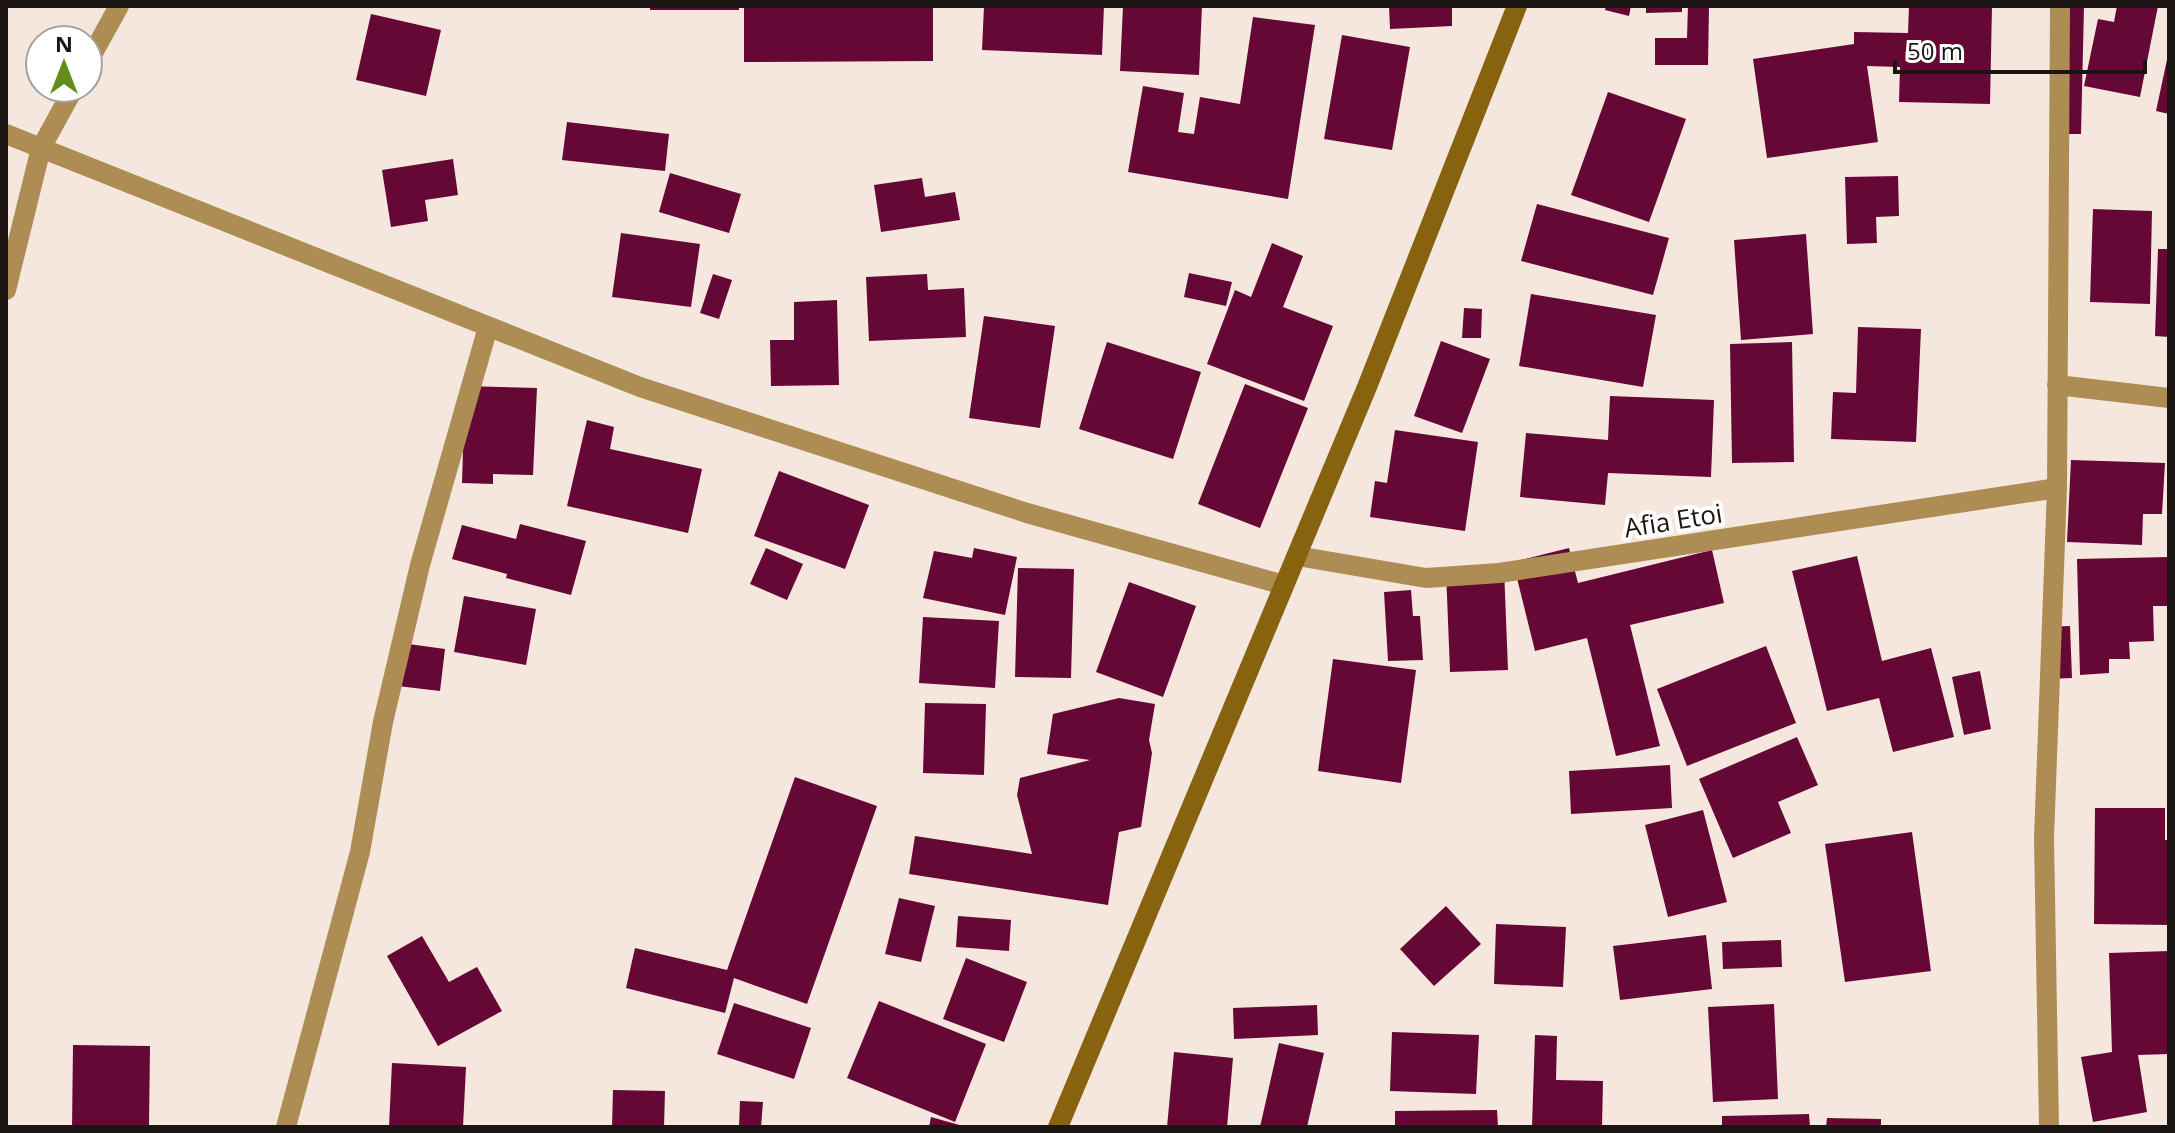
<svg xmlns="http://www.w3.org/2000/svg" width="2175" height="1133" viewBox="0 0 2175 1133" font-family="'Open Sans',sans-serif">
  <style>
    .building { fill: #660835 }
    .lines { fill: none; stroke-linecap: round; stroke-linejoin: round }
    .street { stroke: #ad8d54; stroke-width: 20 }
    .secondary { stroke: #87620f; stroke-width: 20 }
    .labels { text-anchor: middle; dominant-baseline: central; stroke-width: 8; stroke-linejoin: round; paint-order: stroke }
    .street-label { font-size: 26px; fill: #1a1513; stroke: #fff }
  </style>
  <rect width="100%" height="100%" fill="#f5e6de"/>
  <path class="building" d="M650,6H739V10H650Z
    M933,6V61L744,62V8Z
    M984,6H1104L1102,55L982,50Z
    M1123,6H1202L1199,75L1120,71Z
    M1389,6H1452V26L1390,29Z
    M1606,6H1631L1629,16L1605,10Z
    M1646,6H1682V12L1646,13Z
    M1688,6H1709L1708,65H1655V38H1687Z
    M1909,6H1992L1990,104L1899,102L1900,67L1867,66L1878,142L1767,158L1753,59L1854,44V32L1908,33Z
    M2054,6H2084L2081,134H2050Z
    M2117,6H2158L2140,97L2084,86L2098,19L2114,22Z
    M371,14L441,30L426,96L356,80Z
    M1253,17L1315,25L1288,199L1128,172L1143,86L1184,93L1178,132L1194,134L1200,97L1240,104Z
    M1342,35L1410,47L1392,150L1324,139Z
    M2168,55H2169V114L2156,111Z
    M1608,92L1686,119L1649,222L1571,195Z
    M567,122L669,134L665,171L562,160Z
    M453,159L458,195L425,200L428,221L391,227L382,170Z
    M670,173L741,194L729,233L659,212Z
    M1898,176L1899,216L1876,217L1877,243L1847,244L1845,177Z
    M922,178L925,197L955,192L960,220L881,232L874,185Z
    M1537,204L1669,238L1653,295L1521,261Z
    M2093,209L2152,211L2150,304L2090,302Z
    M621,233L700,244L691,307L612,297Z
    M1806,234L1813,334L1741,340L1734,240Z
    M1272,243L1303,256L1283,307L1333,326L1304,401L1207,364L1235,290L1251,297Z
    M2158,249H2169V337L2155,336Z
    M1189,273L1232,282L1226,306L1184,297Z
    M713,274L732,280L719,319L700,313Z
    M927,274L928,290L964,288L966,337L869,341L866,277Z
    M1531,294L1656,315L1643,387L1519,366Z
    M837,300L839,385L771,386L770,340H794V302Z
    M1464,308L1482,309L1481,338H1462Z
    M984,316L1055,326L1040,428L969,418Z
    M1858,327L1921,329L1916,442L1831,439L1833,392L1856,393Z
    M1441,341L1490,359L1462,433L1414,416Z
    M1107,342L1201,372L1173,459L1079,429Z
    M1792,342L1794,462L1732,463L1730,344Z
    M1245,384L1308,408L1260,528L1198,504Z
    M465,386L537,388L533,475L493,474V484L462,483Z
    M1610,396L1714,400L1711,477L1608,473L1605,505L1520,497L1526,433L1608,440Z
    M587,420L614,427L610,449L702,469L688,533L567,506Z
    M1395,430L1478,442L1465,531L1370,517L1375,481L1387,483Z
    M2071,460L2165,463L2162,514H2143L2142,545L2067,542Z
    M779,471L869,505L845,569L754,536Z
    M520,524L586,541L571,595L506,578L507,574L452,559L462,525L516,539Z
    M766,548L803,564L787,600L750,584Z
    M974,548L1017,557L1005,615L923,598L934,551L972,558Z
    M1569,548L1578,583L1712,550L1724,603L1630,625L1660,746L1616,756L1587,638L1535,651L1513,562Z
    M1857,556L1882,661L1931,648L1954,737L1893,752L1879,698L1827,711L1792,571Z
    M2169,557V606H2153L2154,641L2129,642L2130,659H2109V673L2080,675L2077,559Z
    M1018,568L1074,569L1071,678L1015,677Z
    M1504,568L1508,670L1450,672L1446,571Z
    M1129,582L1196,606L1163,697L1096,672Z
    M1411,590L1413,616H1420L1423,660L1388,661L1384,592Z
    M464,596L536,609L526,665L454,652Z
    M923,617L999,621L995,688L919,683Z
    M2070,626L2072,678L2047,679L2046,627Z
    M394,642L445,649L440,691L389,685Z
    M1766,646L1796,723L1687,766L1657,689Z
    M1333,659L1416,670L1401,783L1318,771Z
    M1980,671L1991,729L1964,735L1952,677Z
    M1119,698L1155,704L1149,740L1152,753L1141,827L1119,832L1108,905L909,874L915,836L1032,854L1017,795L1020,778L1090,760L1047,754L1053,714Z
    M925,703L986,704L984,775L923,773Z
    M1797,737L1818,785L1778,802L1791,833L1733,858L1699,779Z
    M1670,765L1672,808L1571,814L1569,771Z
    M795,777L877,806L807,1004L734,978L725,1013L626,988L635,948L727,970Z
    M2095,808H2165V840H2169V925L2094,924Z
    M1703,810L1727,902L1668,917L1645,825Z
    M1912,832L1931,971L1845,982L1825,844Z
    M899,898L935,906L921,962L885,954Z
    M1446,906L1481,944L1434,986L1400,949Z
    M958,916L1011,920L1009,951L956,947Z
    M1496,924L1566,927L1563,987L1494,984Z
    M1706,935L1712,989L1620,1000L1613,946Z
    M422,936L449,982L477,967L502,1011L438,1046L387,956Z
    M1781,940L1782,967L1723,969L1722,942Z
    M2169,951V1054L2138,1055L2147,1112L2093,1122L2081,1057L2112,1052L2109,953Z
    M966,958L1027,982L1004,1042L943,1019Z
    M879,1001L986,1044L955,1122L847,1078Z
    M734,1003L811,1028L794,1079L717,1054Z
    M1774,1004L1778,1099L1713,1102L1708,1007Z
    M1317,1005L1318,1035L1234,1039L1233,1008Z
    M1392,1032L1479,1035L1476,1094L1390,1091Z
    M1535,1035L1557,1036L1556,1080L1603,1081L1602,1127H1532Z
    M1279,1043L1324,1053L1307,1127H1260Z
    M73,1045L150,1046L149,1127H72Z
    M1174,1052L1233,1058L1227,1127H1167Z
    M392,1063L466,1067L463,1127H389Z
    M613,1090L665,1091L664,1127H612Z
    M740,1101L763,1102L761,1127H739Z
    M1497,1110L1498,1127H1395V1111Z
    M1809,1114L1810,1127H1722V1116Z
    M931,1117L963,1126V1127H929Z
    M1827,1118L1881,1119V1127H1826Z"/>
  <g class="lines">
    <path class="street" d="M88,62L119,6
      M6,134L640,387L1027,513L1284,585
      M6,290L41,148L74,88
      M2057,385L2169,398
      M1297,556L1426,578L1499,573L2057,488
      M286,1127L360,852L383,722L420,565L488,327
      M2049,1127L2044,838L2057,488L2060,6"/>
    <path class="secondary" d="M1058,1127L1367,387L1517,6"/>
  </g>
  <g class="labels">
    <g class="street-label">
      <text transform="translate(1673 520) rotate(-9)">Afia Etoi</text>
    </g>
  </g>
  <rect width="2175" height="1133" fill="none" stroke="#1a1513" stroke-width="16"/>
  <g transform="translate(64 64)"><circle r="38" fill="#ffffff" stroke="#a3a1a1" stroke-width="2"/>
  <path d="M0-6L14 30L0 20L-14 30Z" fill="#628c1b"/>
  <text y="-12" font-size="22" font-weight="bold" text-anchor="middle" fill="#1a1513">N</text>
  </g>
  <path d="M1895 60v12h250v-12" fill="none" stroke="#1a1513" stroke-width="4"/>
  <text x="1907" y="60" font-size="24" fill="#1a1513" stroke="#ffffff" stroke-width="6" paint-order="stroke">50 m</text>
</svg>
